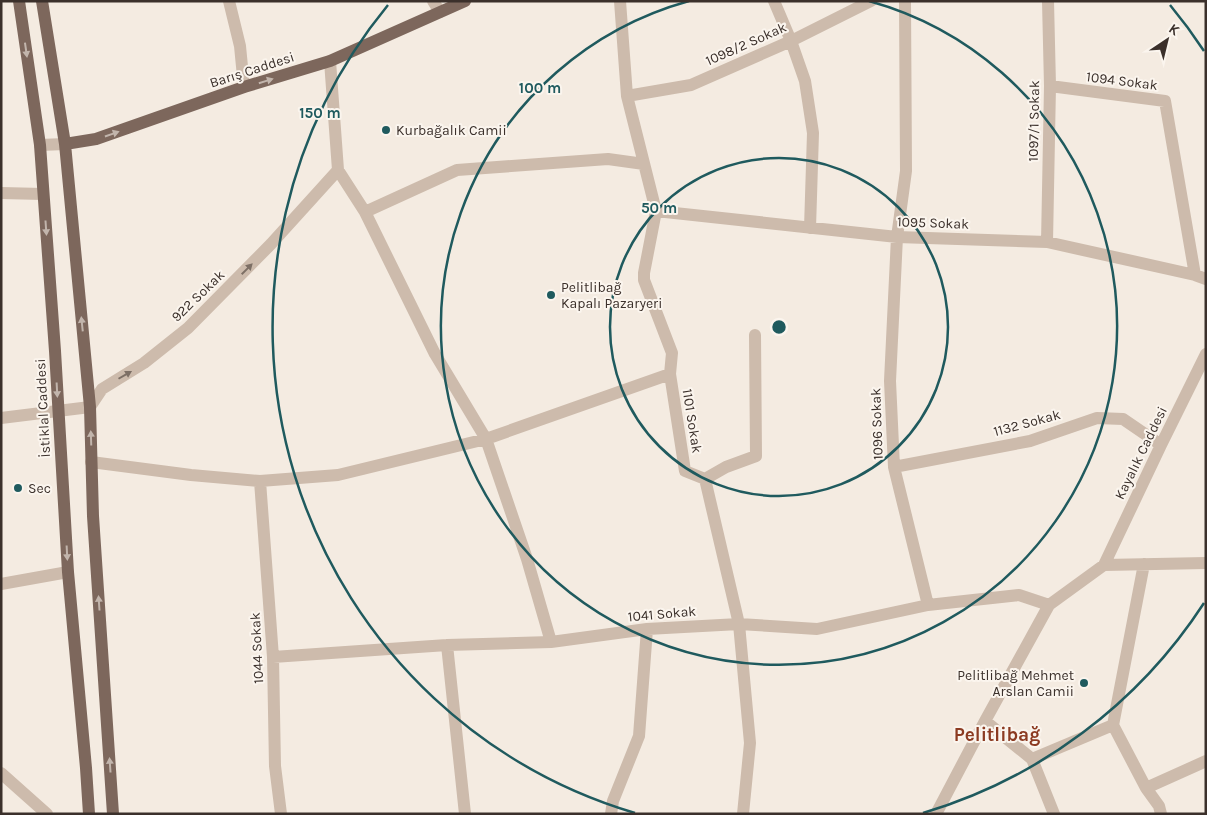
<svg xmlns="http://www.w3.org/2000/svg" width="1207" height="815" viewBox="0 0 1207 815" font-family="Karla,sans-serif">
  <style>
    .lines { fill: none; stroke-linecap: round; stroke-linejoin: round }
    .minor { stroke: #cdbbac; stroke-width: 12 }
    .major { stroke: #7d675c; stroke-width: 12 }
    .oneway { fill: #c2b5ac }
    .oneway2 { fill: #7d6f65 }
    .ring { fill: none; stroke: #1f5a5e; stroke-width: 2.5 }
    .poi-dot { fill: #1f5a5e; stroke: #fbf5ee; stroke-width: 2 }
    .labels { text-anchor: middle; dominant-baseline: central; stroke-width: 4; stroke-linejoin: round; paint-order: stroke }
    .street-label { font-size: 14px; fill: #3b302b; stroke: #fbf5ee }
    .poi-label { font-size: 14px; fill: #3b302b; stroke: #fbf5ee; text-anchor: start }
    .district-label { font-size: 19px; font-weight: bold; fill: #8c3b22; stroke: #fbf5ee }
    .centre { fill: #1f5a5e; stroke: #fbf5ee; stroke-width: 2.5 }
    .ring-label { font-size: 15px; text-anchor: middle; font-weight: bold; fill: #1f5a5e; stroke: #fbf5ee; stroke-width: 4; stroke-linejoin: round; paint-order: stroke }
  </style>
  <rect width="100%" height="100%" fill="#f4ebe1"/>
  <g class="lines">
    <path class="minor" d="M229,1L240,46L244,87
      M433,1L440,12
      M620,1L627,96L656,211L644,273V280L672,353L670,374L685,471L705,479L739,624L750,743L743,814
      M774,1L791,41L805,81L813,133L810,228
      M905,1L906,171L897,237L890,381L894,467L928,605
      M330,61L338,170L365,212L435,354L486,439L527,559L551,642
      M1050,86L1165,101L1195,275
      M627,96L691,85L791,41L871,1
      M40,145L65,144
      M1,193L43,194
      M656,211L897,237L1047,242L1195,275L1206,279
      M365,212L457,170L608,159L644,164
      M1047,242L1050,86L1048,1
      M1,418L90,407L102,389L144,363L188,328L271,244L338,170
      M91,462L191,475L260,481L338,475L486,439L670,374
      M894,467L1030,441L1097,418L1123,419L1161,445
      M705,479L726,467L756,456L755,335
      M260,481L273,657L275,766L281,814
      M1104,565L1161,445L1206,354
      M1,584L68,572
      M447,645L465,814
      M273,657L447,645L551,642L647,629L739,624L817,629L928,605L1019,595L1049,605
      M985,721L1032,759L1054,814
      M1113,725L1144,564
      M1032,759L1113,725L1146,788L1159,806L1161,814
      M1,773L47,814
      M1146,788L1206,761
      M611,814L613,801L639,736L647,629
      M936,814L985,721L1049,605L1104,565L1206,563"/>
    <path class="major" d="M19,1L40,145L55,351L68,572L86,768L89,814
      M42,1L65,144L90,407L93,516L113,814
      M65,144L96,139L244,87L330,61L465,1"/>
  </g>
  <defs><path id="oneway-solid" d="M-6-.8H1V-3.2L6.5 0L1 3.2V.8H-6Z" transform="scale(1.25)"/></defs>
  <g class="oneway">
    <use href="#oneway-solid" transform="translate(26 50) rotate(82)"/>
    <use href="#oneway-solid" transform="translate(266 81) rotate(-17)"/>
    <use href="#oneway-solid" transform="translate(112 134) rotate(-19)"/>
    <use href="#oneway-solid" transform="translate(46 228) rotate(86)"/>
    <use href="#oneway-solid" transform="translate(82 324) rotate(-96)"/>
    <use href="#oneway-solid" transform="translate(57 390) rotate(87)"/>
    <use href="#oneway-solid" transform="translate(91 438) rotate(-92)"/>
    <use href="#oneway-solid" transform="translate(67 553) rotate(87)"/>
    <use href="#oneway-solid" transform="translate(99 603) rotate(-94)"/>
    <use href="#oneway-solid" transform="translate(110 765) rotate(-94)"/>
  </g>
  <g class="oneway2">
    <use href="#oneway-solid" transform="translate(247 269) rotate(-45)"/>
    <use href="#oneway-solid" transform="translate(125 375) rotate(-30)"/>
  </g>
  <g class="ring">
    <circle cx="779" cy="327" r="169"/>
    <path d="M869 1A338 338 0 1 1 689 1"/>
    <path d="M1204 603A507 507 0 0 1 923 813M635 813A507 507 0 0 1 388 5M1170 5A507 507 0 0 1 1204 51"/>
  </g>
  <g class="poi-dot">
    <circle cx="386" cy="130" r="5"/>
    <circle cx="551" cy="295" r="5"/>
    <circle cx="18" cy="488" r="5"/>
    <circle cx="1084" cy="683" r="5"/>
  </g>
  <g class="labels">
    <g class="street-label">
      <text transform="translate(746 44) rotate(-24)">1098/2 Sokak</text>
      <text transform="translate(252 70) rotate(-18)">Barış Caddesi</text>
      <text transform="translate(1122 81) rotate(7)">1094 Sokak</text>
      <text transform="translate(1034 121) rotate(-89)">1097/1 Sokak</text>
      <text transform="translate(933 223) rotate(2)">1095 Sokak</text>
      <text transform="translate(198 296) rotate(-44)">922 Sokak</text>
      <text transform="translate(43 408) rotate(-93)">İstiklal Caddesi</text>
      <text transform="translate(692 421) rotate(81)">1101 Sokak</text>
      <text transform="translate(1027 423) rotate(-15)">1132 Sokak</text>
      <text transform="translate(877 424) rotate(-92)">1096 Sokak</text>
      <text transform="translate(1141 453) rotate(-64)">Kayalık Caddesi</text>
      <text transform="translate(662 614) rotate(-5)">1041 Sokak</text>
      <text transform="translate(257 648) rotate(-93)">1044 Sokak</text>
    </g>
    <g class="poi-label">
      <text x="396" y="130">Kurbağalık Camii</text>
      <text x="561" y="287">Pelitlibağ<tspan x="561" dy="16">Kapalı Pazaryeri</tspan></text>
      <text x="28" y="488">Sec</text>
      <text x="1074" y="675" text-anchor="end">Pelitlibağ Mehmet<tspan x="1074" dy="16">Arslan Camii</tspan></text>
    </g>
    <g class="district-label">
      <text x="997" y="735">Pelitlibağ</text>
    </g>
  </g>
  <circle cx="779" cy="327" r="8" class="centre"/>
  <g class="ring-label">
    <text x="540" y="93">100 m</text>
    <text x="320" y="118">150 m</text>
    <text x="659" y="213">50 m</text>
  </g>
  <rect width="1207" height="815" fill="none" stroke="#3b302b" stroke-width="5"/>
  <g transform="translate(1167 40) rotate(35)" stroke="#fbf5ee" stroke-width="4" paint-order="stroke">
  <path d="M0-4L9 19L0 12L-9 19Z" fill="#3b302b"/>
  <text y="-8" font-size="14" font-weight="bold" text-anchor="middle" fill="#3b302b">K</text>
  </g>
</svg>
